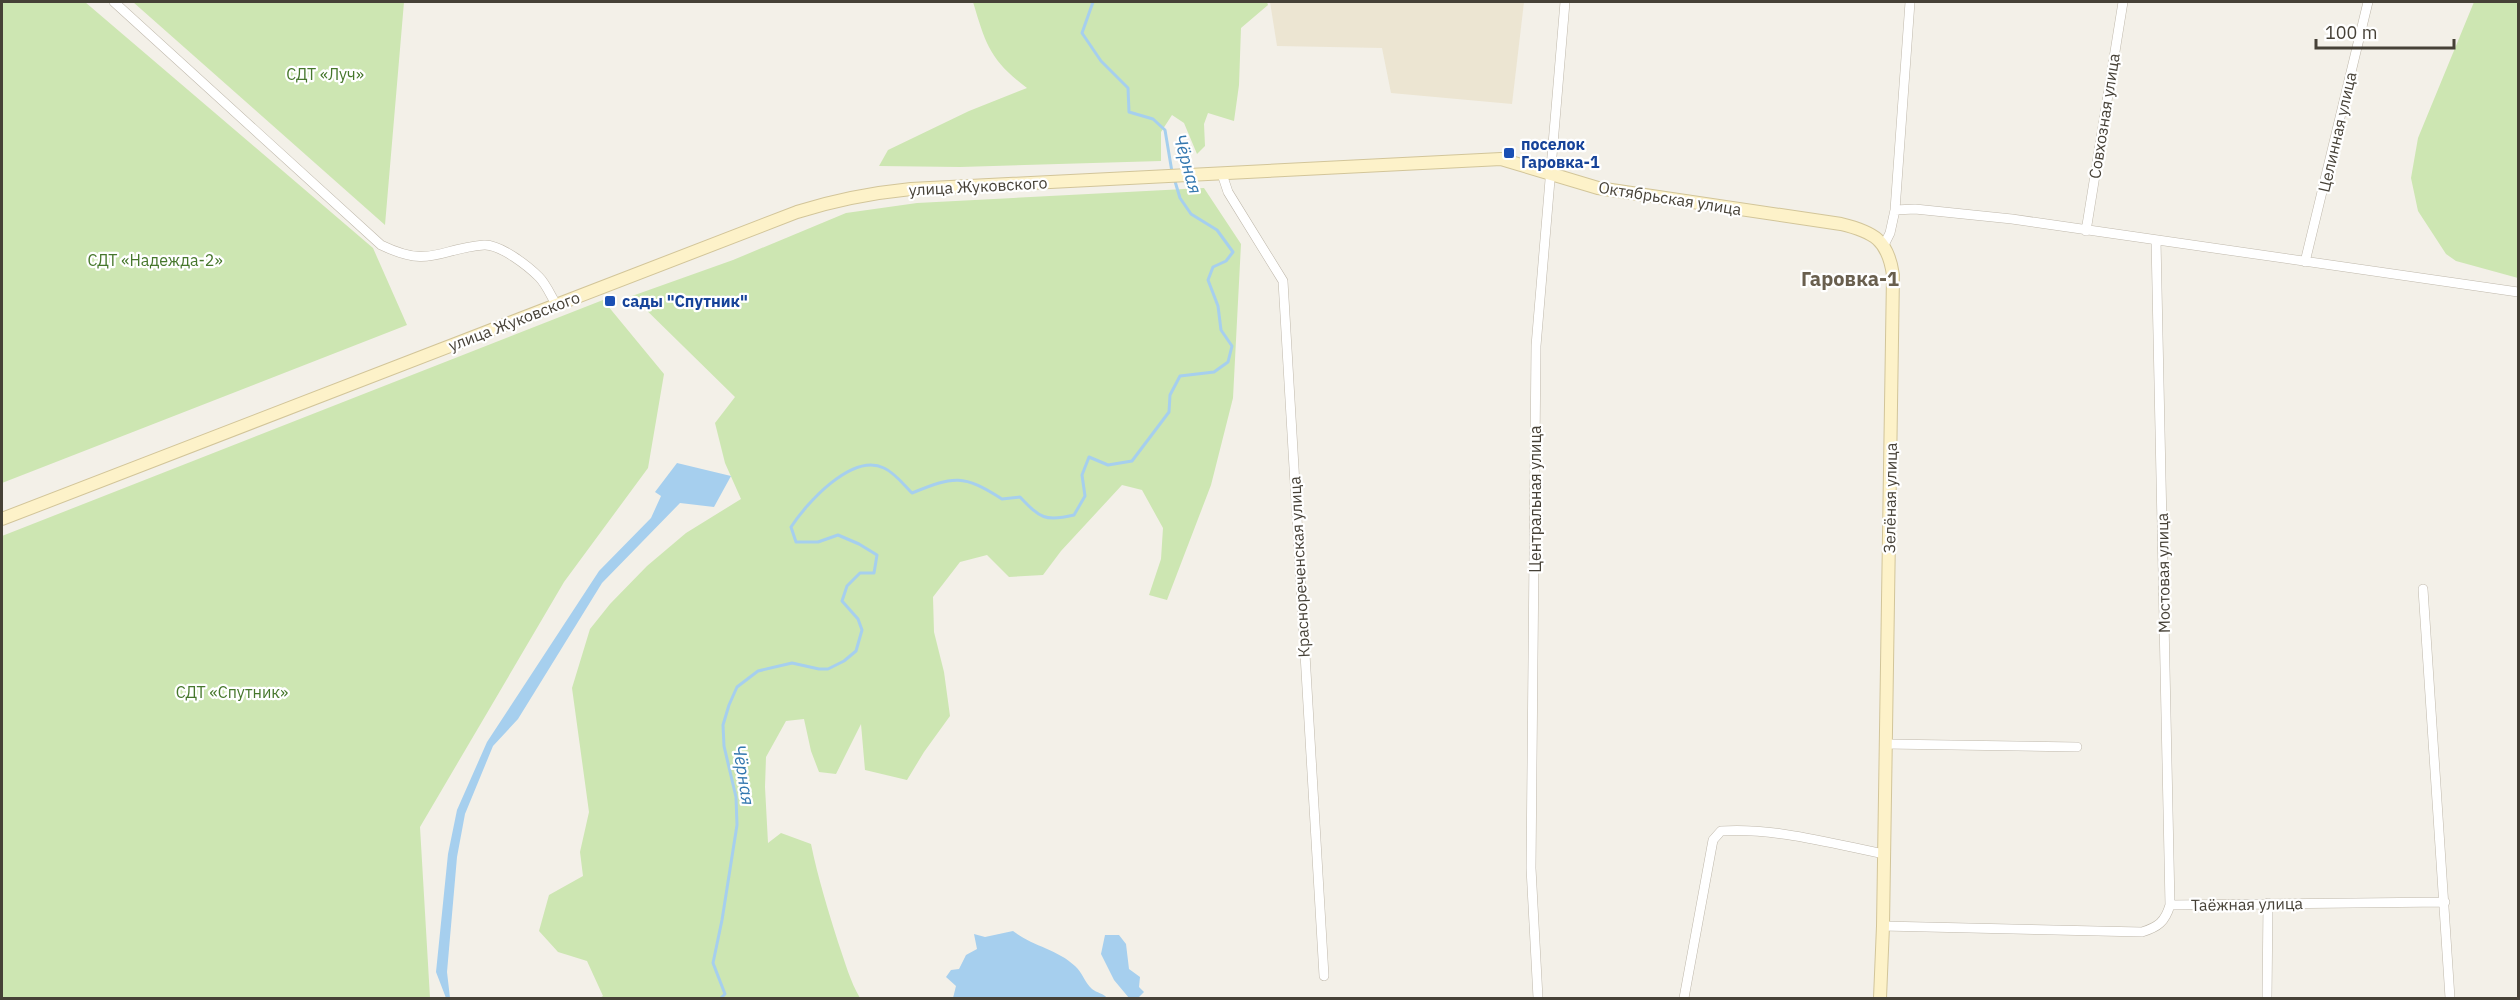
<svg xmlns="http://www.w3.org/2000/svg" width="2520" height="1000" viewBox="0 0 2520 1000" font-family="'IBM Plex Sans',sans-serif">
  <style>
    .education { fill: #ece5d2 }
    .green { fill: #cde6b2 }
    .water { fill: #a6cfee }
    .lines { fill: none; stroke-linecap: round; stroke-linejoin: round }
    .stream { stroke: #a6cfee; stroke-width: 3 }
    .street-casing { stroke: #bfb8ab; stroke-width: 10 }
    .secondary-casing { stroke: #d2c599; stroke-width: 14 }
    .street { stroke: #fff; stroke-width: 9 }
    .secondary { stroke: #fdf2c9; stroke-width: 12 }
    .transit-dot { fill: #1a4fb4; stroke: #fff; stroke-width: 2 }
    .labels { text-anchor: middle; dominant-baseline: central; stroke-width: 4.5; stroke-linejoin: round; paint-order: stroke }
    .park-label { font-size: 16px; fill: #46772c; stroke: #fff }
    .street-label { font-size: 16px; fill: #464137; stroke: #fff }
    .transit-label { font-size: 16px; font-weight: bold; fill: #164399; stroke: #fff; text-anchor: start }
    .water-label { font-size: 18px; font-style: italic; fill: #3377af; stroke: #fff }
    .quarter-label { font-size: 20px; font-weight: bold; fill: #695f4e; stroke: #fff }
  </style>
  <rect width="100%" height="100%" fill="#f3f0e8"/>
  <path class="education" d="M1270,2H1524L1512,104L1391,93L1382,48L1277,46Z"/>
  <path class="green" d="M2,2H85L373,248L407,325L2,483Z
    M133,2H404L385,225Z
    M973,2H1267L1268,5L1241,28L1239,85L1234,121L1208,113L1204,124L1205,146L1197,154L1184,123L1172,115L1161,132V161L960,167L879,166L888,150L969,111L1027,88C990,60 986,45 973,2Z
    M2474,2H2518V278L2456,261L2446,254L2418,211L2411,178L2418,138Z
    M1204,188L1241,244L1233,398L1211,485L1167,600L1149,595L1161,559L1163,528L1142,490L1122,485L1061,551L1043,575L1009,577L987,555L960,562L933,597L934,632L944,672L950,716L924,752L907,780L865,770L861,724L836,774L819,772L811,751L804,719L786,721L766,757L765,787L768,843L781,833L811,844C818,878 828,910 838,942C845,962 850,981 860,998H600L603,996L587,961L558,952L539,931L549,895L583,876L580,852L589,812L572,688L590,629L610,604L647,566L686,533L741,499L725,463L715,423L735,397L632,296L733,260L846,213L917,203Z
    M603,300L664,374L648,468L564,582L420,827L430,998H2V536Z"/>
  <path class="water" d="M677,463L731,476L714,507L680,503L602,583L518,719L493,746L465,814L457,857L447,972L450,998H446L436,972L448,854L457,810L487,742L599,571L651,518L661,496L655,492Z
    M1013,931C1032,946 1057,949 1075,966C1082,972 1085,983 1092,989C1097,993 1103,993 1107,998H953L956,986L946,977L951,970L959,969L966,955L977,949L974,934L985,937Z
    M1105,935H1119L1126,944L1129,969L1140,977L1139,987L1144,992L1138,998H1129L1114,980L1101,954Z"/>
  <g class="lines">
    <path class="stream" d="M1093,2L1082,33L1101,61L1128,88L1129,112L1153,119L1165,130L1172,172
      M721,998L725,994L713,963L722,920L737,825L736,797L724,746L723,725L729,705L737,687L758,671L792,663L819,669H828L844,661L856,651L862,630L858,619L842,601L847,586L860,573H874L877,555L859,544L838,535L818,542H796L791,527C806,504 852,452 884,468C895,473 904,485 912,493C954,476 963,474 1002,499L1020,497C1040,518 1045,522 1074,515L1085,496L1082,475L1089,457L1108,465L1132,461L1169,412L1170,395L1180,376L1214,372L1228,362L1232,346L1221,330L1218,306L1208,280L1213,267L1226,261L1233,252L1217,230L1191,214L1180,198L1174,178"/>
    <defs>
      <path id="street" d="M114,2L381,245C431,269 437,249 484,245C500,244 528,266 539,277C546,284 551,296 556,304
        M1222,174L1228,192L1283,281L1324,976
        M1895,210L1915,209L2012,219L2518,292
        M2086,231L2123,2
        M2156,240L2170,905
        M1884,245L1890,233L1895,210L1910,2
        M2305,262L2368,2
        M2423,589L2450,998
        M1886,744L2077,747
        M1883,926L2142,932C2158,927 2165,922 2170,905L2445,902
        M1538,998L1531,868L1536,346L1565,2
        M1684,998L1713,840L1721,831C1772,827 1834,844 1884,854
        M2267,998L2268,903"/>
      <path id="secondary" d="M2,519L797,212C835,200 871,193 911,189L1501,159L1598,188L1841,224C1874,232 1888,240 1893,275L1883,926L1880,998"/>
    </defs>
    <use href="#street" class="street-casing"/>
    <use href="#secondary" class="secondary-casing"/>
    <use href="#street" class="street"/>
    <use href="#secondary" class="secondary"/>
  </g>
  <g class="transit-dot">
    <rect x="1503" y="147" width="12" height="12" rx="3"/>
    <rect x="604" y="295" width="12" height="12" rx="3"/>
  </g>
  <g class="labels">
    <g class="park-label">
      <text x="325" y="74">СДТ «Луч»</text>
      <text x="155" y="260">СДТ «Надежда-2»</text>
      <text x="232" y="692">СДТ «Спутник»</text>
    </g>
    <g class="street-label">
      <text transform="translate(2104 116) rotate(-81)">Совхозная улица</text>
      <text transform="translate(2337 132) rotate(-77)">Целинная улица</text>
      <text transform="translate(978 186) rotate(-3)">улица Жуковского</text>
      <text transform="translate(1670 198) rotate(9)">Октябрьская улица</text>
      <text transform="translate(514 321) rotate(-21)">улица Жуковского</text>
      <text transform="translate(1890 498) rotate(-89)">Зелёная улица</text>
      <text transform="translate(1535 499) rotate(-90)">Центральная улица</text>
      <text transform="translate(1299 567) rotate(-93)">Краснореченская улица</text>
      <text transform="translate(2163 573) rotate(-91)">Мостовая улица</text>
      <text transform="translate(2247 904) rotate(-1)">Таёжная улица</text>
    </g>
    <g class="transit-label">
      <text x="1521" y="144">поселок<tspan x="1521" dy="18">Гаровка-1</tspan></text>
      <text x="622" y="301">сады "Спутник"</text>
    </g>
    <g class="water-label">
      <text transform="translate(1188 164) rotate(74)">Чёрная</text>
      <text transform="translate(744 775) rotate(81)">Чёрная</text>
    </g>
    <g class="quarter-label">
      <text x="1850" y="278">Гаровка-1</text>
    </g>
  </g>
  <rect width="2520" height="1000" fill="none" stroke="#464137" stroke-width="6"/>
  <path d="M2316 39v9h138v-9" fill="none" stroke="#464137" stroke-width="3"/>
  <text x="2325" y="39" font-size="18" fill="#464137" stroke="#ffffff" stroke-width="4.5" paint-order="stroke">100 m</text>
</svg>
